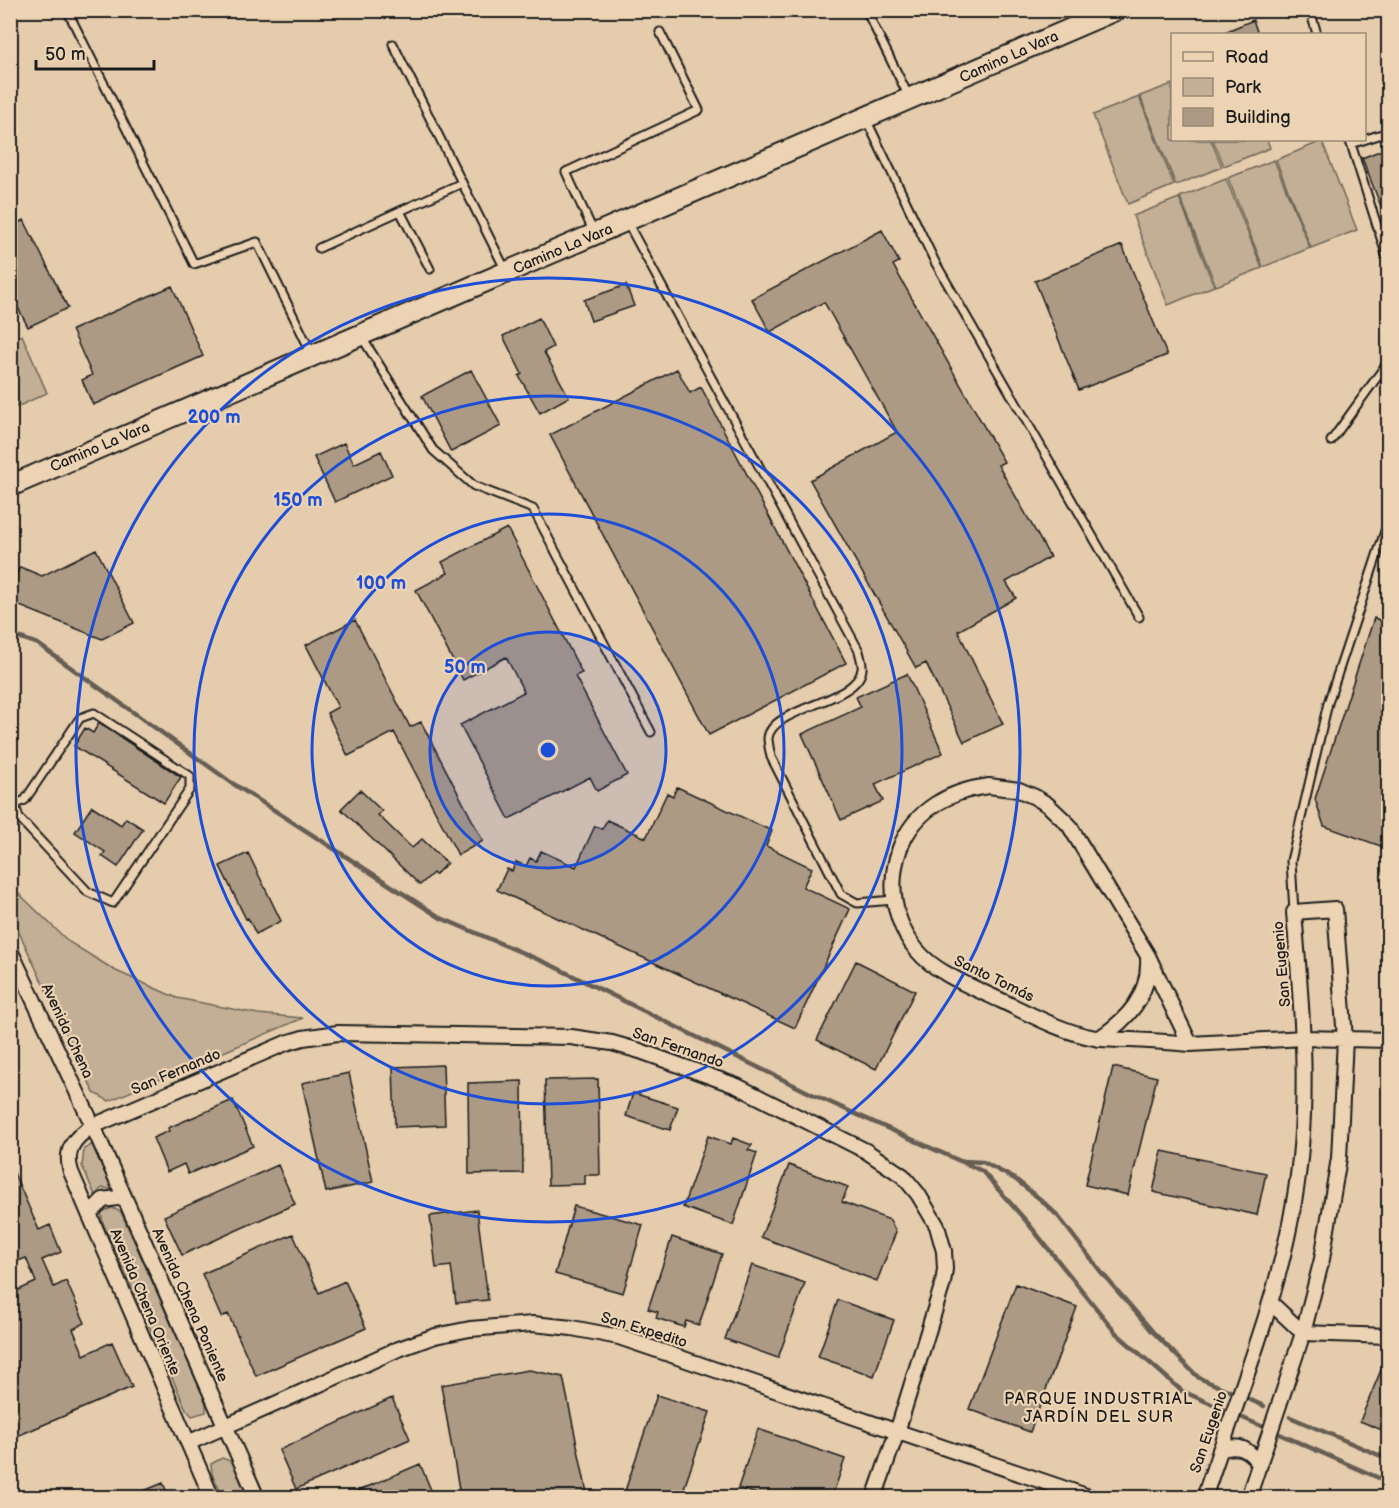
<svg xmlns="http://www.w3.org/2000/svg" width="1399" height="1508" viewBox="0 0 1399 1508" font-family="'Balsamiq Sans',sans-serif">
  <style>
    .green { fill: #c2af95; stroke: #6f6658; stroke-width: 1.5 }
    .lines { fill: none; stroke-linecap: round; stroke-linejoin: round }
    .stream { stroke: #665d52; stroke-width: 4.5 }
    .building { fill: #ac9a85; stroke: #1c1c1c; stroke-width: 1.5 }
    .lane-casing { stroke: #1c1c1c; stroke-width: 11 }
    .street-casing { stroke: #1c1c1c; stroke-width: 18 }
    .secondary-casing { stroke: #1c1c1c; stroke-width: 24 }
    .lane { stroke: #ecd3b3; stroke-width: 7 }
    .street { stroke: #ecd3b3; stroke-width: 14 }
    .secondary { stroke: #ecd3b3; stroke-width: 20 }
    .ring { fill: none; stroke: #1d4ed8; stroke-width: 3 }
    .labels { text-anchor: middle; dominant-baseline: central; stroke-width: 4.5; stroke-linejoin: round; paint-order: stroke }
    .street-label { font-size: 15px; fill: #1c1c1c; stroke: #ecd3b3 }
    .neighbourhood-label { font-size: 16px; letter-spacing: 1.5px; fill: #1c1c1c; stroke: #ecd3b3 }
    .centre { fill: #1d4ed8; stroke: #ecd3b3; stroke-width: 3 }
    .ring-label { font-size: 18px; text-anchor: middle; font-weight: bold; fill: #1d4ed8; stroke: #ecd3b3; stroke-width: 4.5; stroke-linejoin: round; paint-order: stroke }
  </style>
  <rect width="100%" height="100%" fill="#e4ccad"/>
  <filter id="ink" filterUnits="userSpaceOnUse"><feTurbulence type="fractalNoise" baseFrequency=".0167" numOctaves="2"/><feDisplacementMap in="SourceGraphic" scale="12" xChannelSelector="R" yChannelSelector="G"/><feConvolveMatrix kernelMatrix="1 2 1 2 8 2 1 2 1" color-interpolation-filters="sRGB"/></filter>
  <g filter="url(#ink)">
    <path class="green" d="M1172,84V140H1211L1222,167L1176,185L1140,96Z
      M1139,97L1174,185L1128,204L1093,115Z
      M1213,140H1267L1270,148L1224,166Z
      M1322,141L1357,230L1311,248L1276,160Z
      M1274,160L1310,248L1263,267L1228,178Z
      M1226,179L1262,268L1216,286L1180,197Z
      M1179,198L1214,286L1168,305L1133,216Z
      M22,335L47,393L17,407L11,392V340Z
      M11,886L69,942L116,971L177,998L258,1014L303,1018L109,1101L94,1093L11,915Z
      M93,1144L112,1189L102,1188L95,1195L82,1166L84,1149Z
      M112,1208L121,1212L206,1402V1412L192,1416L186,1409L103,1223L101,1212Z
      M222,1458L233,1462L248,1497H223L212,1474L211,1464Z"/>
    <g class="lines">
      <path class="stream" d="M10,634L38,644L232,783L441,918L551,965L816,1096L982,1171L1027,1222L1116,1333L1182,1391L1388,1482
        M963,1161L983,1162L1015,1179L1040,1199L1058,1216L1101,1272L1153,1332L1199,1378L1230,1391
        M1248,1399L1264,1406
        M1290,1417L1388,1459"/>
    </g>
    <path class="building" d="M1253,20L1258,34H1220Z
      M1389,147V224H1388L1362,158Z
      M24,220L68,308L28,327L10,292V227Z
      M882,230L899,262L893,265L1004,462L998,465L1050,557L1006,582L1016,598L958,631L1003,724L964,742L926,663L916,668L810,480L897,432L824,302L770,332L752,299Z
      M1122,245L1167,355L1079,390L1035,281Z
      M626,285L634,306L591,321L584,300Z
      M172,286L203,356L93,405L82,380L92,375L72,330Z
      M539,318L553,347L544,352L569,397L540,413L519,376L522,374L503,336Z
      M677,369L690,393L701,387L846,663L709,735L550,435Z
      M471,370L501,426L451,452L422,396Z
      M344,443L354,464L381,451L392,475L335,502L314,457Z
      M507,528L582,673L575,676L627,775L597,791L590,777L509,819L460,725L524,692L506,657L463,680L416,590L448,573L442,562Z
      M96,549L134,623L102,639L10,602V589L20,567L42,576Z
      M1374,618L1389,623V849L1324,826L1315,799Z
      M355,620L410,727L421,722L483,841L458,855L394,732L348,756L327,713L338,707L306,645Z
      M907,674L943,753L875,784L883,801L841,820L802,734L861,707L856,697Z
      M99,723L181,777L164,803L74,746L85,728L93,733Z
      M677,787L772,831L766,846L812,868L803,887L850,909L795,1028L497,890L507,869L512,871L516,862L526,866L530,858L536,861L541,851L576,867L595,826L602,829L607,820L646,838L667,793L673,796Z
      M360,790L382,811L378,815L412,848L422,839L447,863L435,875L433,873L420,885L341,809Z
      M92,806L121,825L126,818L143,829L118,867L102,856L105,852L75,832Z
      M248,853L281,921L256,934L248,918L246,919L220,866Z
      M856,961L915,991L876,1069L817,1040Z
      M443,1065L445,1125L395,1127L393,1067Z
      M1113,1067L1157,1077L1128,1195L1085,1185Z
      M349,1073L373,1182L326,1192L302,1083Z
      M598,1079L600,1175H585V1184L548,1185L545,1080Z
      M522,1081L523,1173L469,1174L468,1083Z
      M633,1093L678,1107L670,1130L626,1116Z
      M233,1100L253,1146L188,1174L184,1164L167,1172L153,1138L169,1131L168,1128Z
      M708,1136L731,1144L733,1138L752,1145L748,1150L757,1153L733,1225L683,1207Z
      M1162,1151L1266,1173L1257,1215L1153,1192Z
      M10,1164L39,1230L50,1225L61,1252L42,1260L54,1287L66,1281L85,1323L73,1329L84,1355L112,1342L132,1387L10,1439V1294L36,1282L26,1258L10,1264Z
      M278,1165L295,1204L182,1255L164,1216Z
      M789,1165L848,1187L842,1202L890,1220L896,1232L877,1281L761,1237Z
      M574,1206L643,1225L623,1293L555,1274Z
      M477,1210L488,1300L456,1303L451,1266L436,1268L430,1216Z
      M293,1234L319,1293L345,1281L366,1328L256,1376L228,1314L221,1317L202,1274Z
      M672,1237L722,1254L699,1325L686,1321L684,1327L656,1318L658,1312L648,1309Z
      M752,1265L805,1283L778,1358L725,1339Z
      M1016,1284L1077,1307L1030,1432L969,1409Z
      M838,1300L894,1320L874,1376L818,1357Z
      M1388,1353H1389V1433L1360,1421Z
      M529,1370L563,1377L587,1493L566,1497H464L459,1489L441,1385Z
      M657,1395L710,1412L681,1497H645L625,1491Z
      M392,1398L410,1439L296,1489L279,1450Z
      M758,1429L845,1459L832,1497H766L738,1488Z
      M420,1464L434,1497H344Z
      M163,1483L169,1497H129Z"/>
    <g class="lines">
      <defs>
        <path id="lane" d="M866,10L909,97
          M1310,10L1317,34
          M69,14L194,264L257,242L312,354
          M393,44L506,271
          M866,119L935,262L1139,617
          M1349,140L1351,144L1388,132
          M1351,144L1388,260
          M627,222L859,651C860,657 863,663 862,669C858,703 771,707 768,738C768,744 770,751 771,757L841,894L857,903L894,900
          M594,233L566,172L699,110L660,32
          M319,248L400,211
          M430,269L400,211L462,183
          M361,336L433,450L474,486L533,509L651,732
          M1331,441L1388,362
          M10,807L25,800L80,718L94,713L190,776V789L113,903L88,892L19,818L15,805
          M1294,912L1291,861L1328,703L1388,522"/>
        <path id="street" d="M989,786L1019,790L1035,797L1048,805L1069,825L1148,956L1190,1044C1171,1042 1151,1041 1131,1040C1119,1040 1107,1040 1095,1038C1062,1032 1032,1015 1002,1001C983,992 963,984 945,973C900,948 883,896 900,848C915,809 950,791 989,786Z
          M10,950L93,1126L257,1498
          M1098,1039C1127,1020 1150,996 1148,959
          M1190,1044L1304,1038L1388,1040
          M89,1214L103,1200L124,1197
          M1271,1303L1303,1333L1388,1336
          M188,1443L396,1350L435,1336L470,1329L533,1324L572,1328L619,1337L1092,1498
          M1220,1450C1239,1443 1249,1449 1260,1465
          M212,1498L71,1172C64,1150 74,1137 93,1126L286,1043L303,1038L338,1033L571,1037L612,1043L640,1051L737,1086L866,1151L903,1176L918,1194L937,1226L944,1251L945,1269L943,1283L897,1432L874,1498
          M1204,1498C1236,1400 1277,1304 1294,1202C1311,1105 1302,1009 1294,912L1335,909L1345,1039L1339,1158L1322,1259L1303,1333L1248,1498"/>
        <path id="secondary" d="M10,486L1115,10"/>
      </defs>
      <use href="#lane" class="lane-casing"/>
      <use href="#street" class="street-casing"/>
      <use href="#secondary" class="secondary-casing"/>
      <use href="#lane" class="lane"/>
      <use href="#street" class="street"/>
      <use href="#secondary" class="secondary"/>
    </g>
  </g>
  <circle cx="548" cy="750" r="118" fill="#1d4ed8" fill-opacity=".12"/>
  <g class="ring">
    <circle cx="548" cy="750" r="118"/>
    <circle cx="548" cy="750" r="236"/>
    <circle cx="548" cy="750" r="354"/>
    <circle cx="548" cy="750" r="472"/>
  </g>
  <g class="labels">
    <g class="street-label">
      <text transform="translate(1009 57) rotate(-24)">Camino La Vara</text>
      <text transform="translate(563 249) rotate(-23)">Camino La Vara</text>
      <text transform="translate(100 447) rotate(-23)">Camino La Vara</text>
      <text transform="translate(1282 964) rotate(-95)">San Eugenio</text>
      <text transform="translate(994 979) rotate(26)">Santo Tomás</text>
      <text transform="translate(67 1031) rotate(65)">Avenida Chena</text>
      <text transform="translate(678 1048) rotate(19)">San Fernando</text>
      <text transform="translate(176 1072) rotate(-23)">San Fernando</text>
      <text transform="translate(145 1302) rotate(67)">Avenida Chena Oriente</text>
      <text transform="translate(190 1305) rotate(66)">Avenida Chena Poniente</text>
      <text transform="translate(644 1330) rotate(17)">San Expedito</text>
      <text transform="translate(1209 1432) rotate(-71)">San Eugenio</text>
    </g>
    <g class="neighbourhood-label">
      <text x="1099" y="1399">PARQUE INDUSTRIAL<tspan x="1099" dy="18">JARDÍN DEL SUR</tspan></text>
    </g>
  </g>
  <circle cx="548" cy="750" r="9" class="centre"/>
  <g class="ring-label">
    <text x="214" y="423">200 m</text>
    <text x="298" y="506">150 m</text>
    <text x="381" y="589">100 m</text>
    <text x="465" y="673">50 m</text>
  </g>
  <rect width="1399" height="1508" fill="none" stroke="#ecd3b3" stroke-width="36"/>
  <rect x="18" y="18" width="1363" height="1472" fill="none" stroke="#1c1c1c" stroke-width="2" filter="url(#ink)"/>
  <rect x="1171" y="33" width="195" height="108" fill="#ecd3b3" stroke="#998a77" stroke-width="1.5"/>
  <rect x="1183" y="52" width="30" height="9" fill="#ecd3b3" stroke="#998a77" stroke-width="1.5"/>
  <text x="1225" y="63" font-size="18" fill="#1c1c1c">Road</text>
  <rect x="1183" y="78" width="30" height="18" fill="#c2af95" stroke="#998a77" stroke-width="1.5"/>
  <text x="1225" y="93" font-size="18" fill="#1c1c1c">Park</text>
  <rect x="1183" y="108" width="30" height="18" fill="#ac9a85" stroke="#998a77" stroke-width="1.5"/>
  <text x="1225" y="123" font-size="18" fill="#1c1c1c">Building</text>
  <path d="M36 60v9h118v-9" fill="none" stroke="#1c1c1c" stroke-width="3"/>
  <text x="45" y="60" font-size="18" fill="#1c1c1c" stroke="#ecd3b3" stroke-width="4.5" paint-order="stroke">50 m</text>
</svg>
